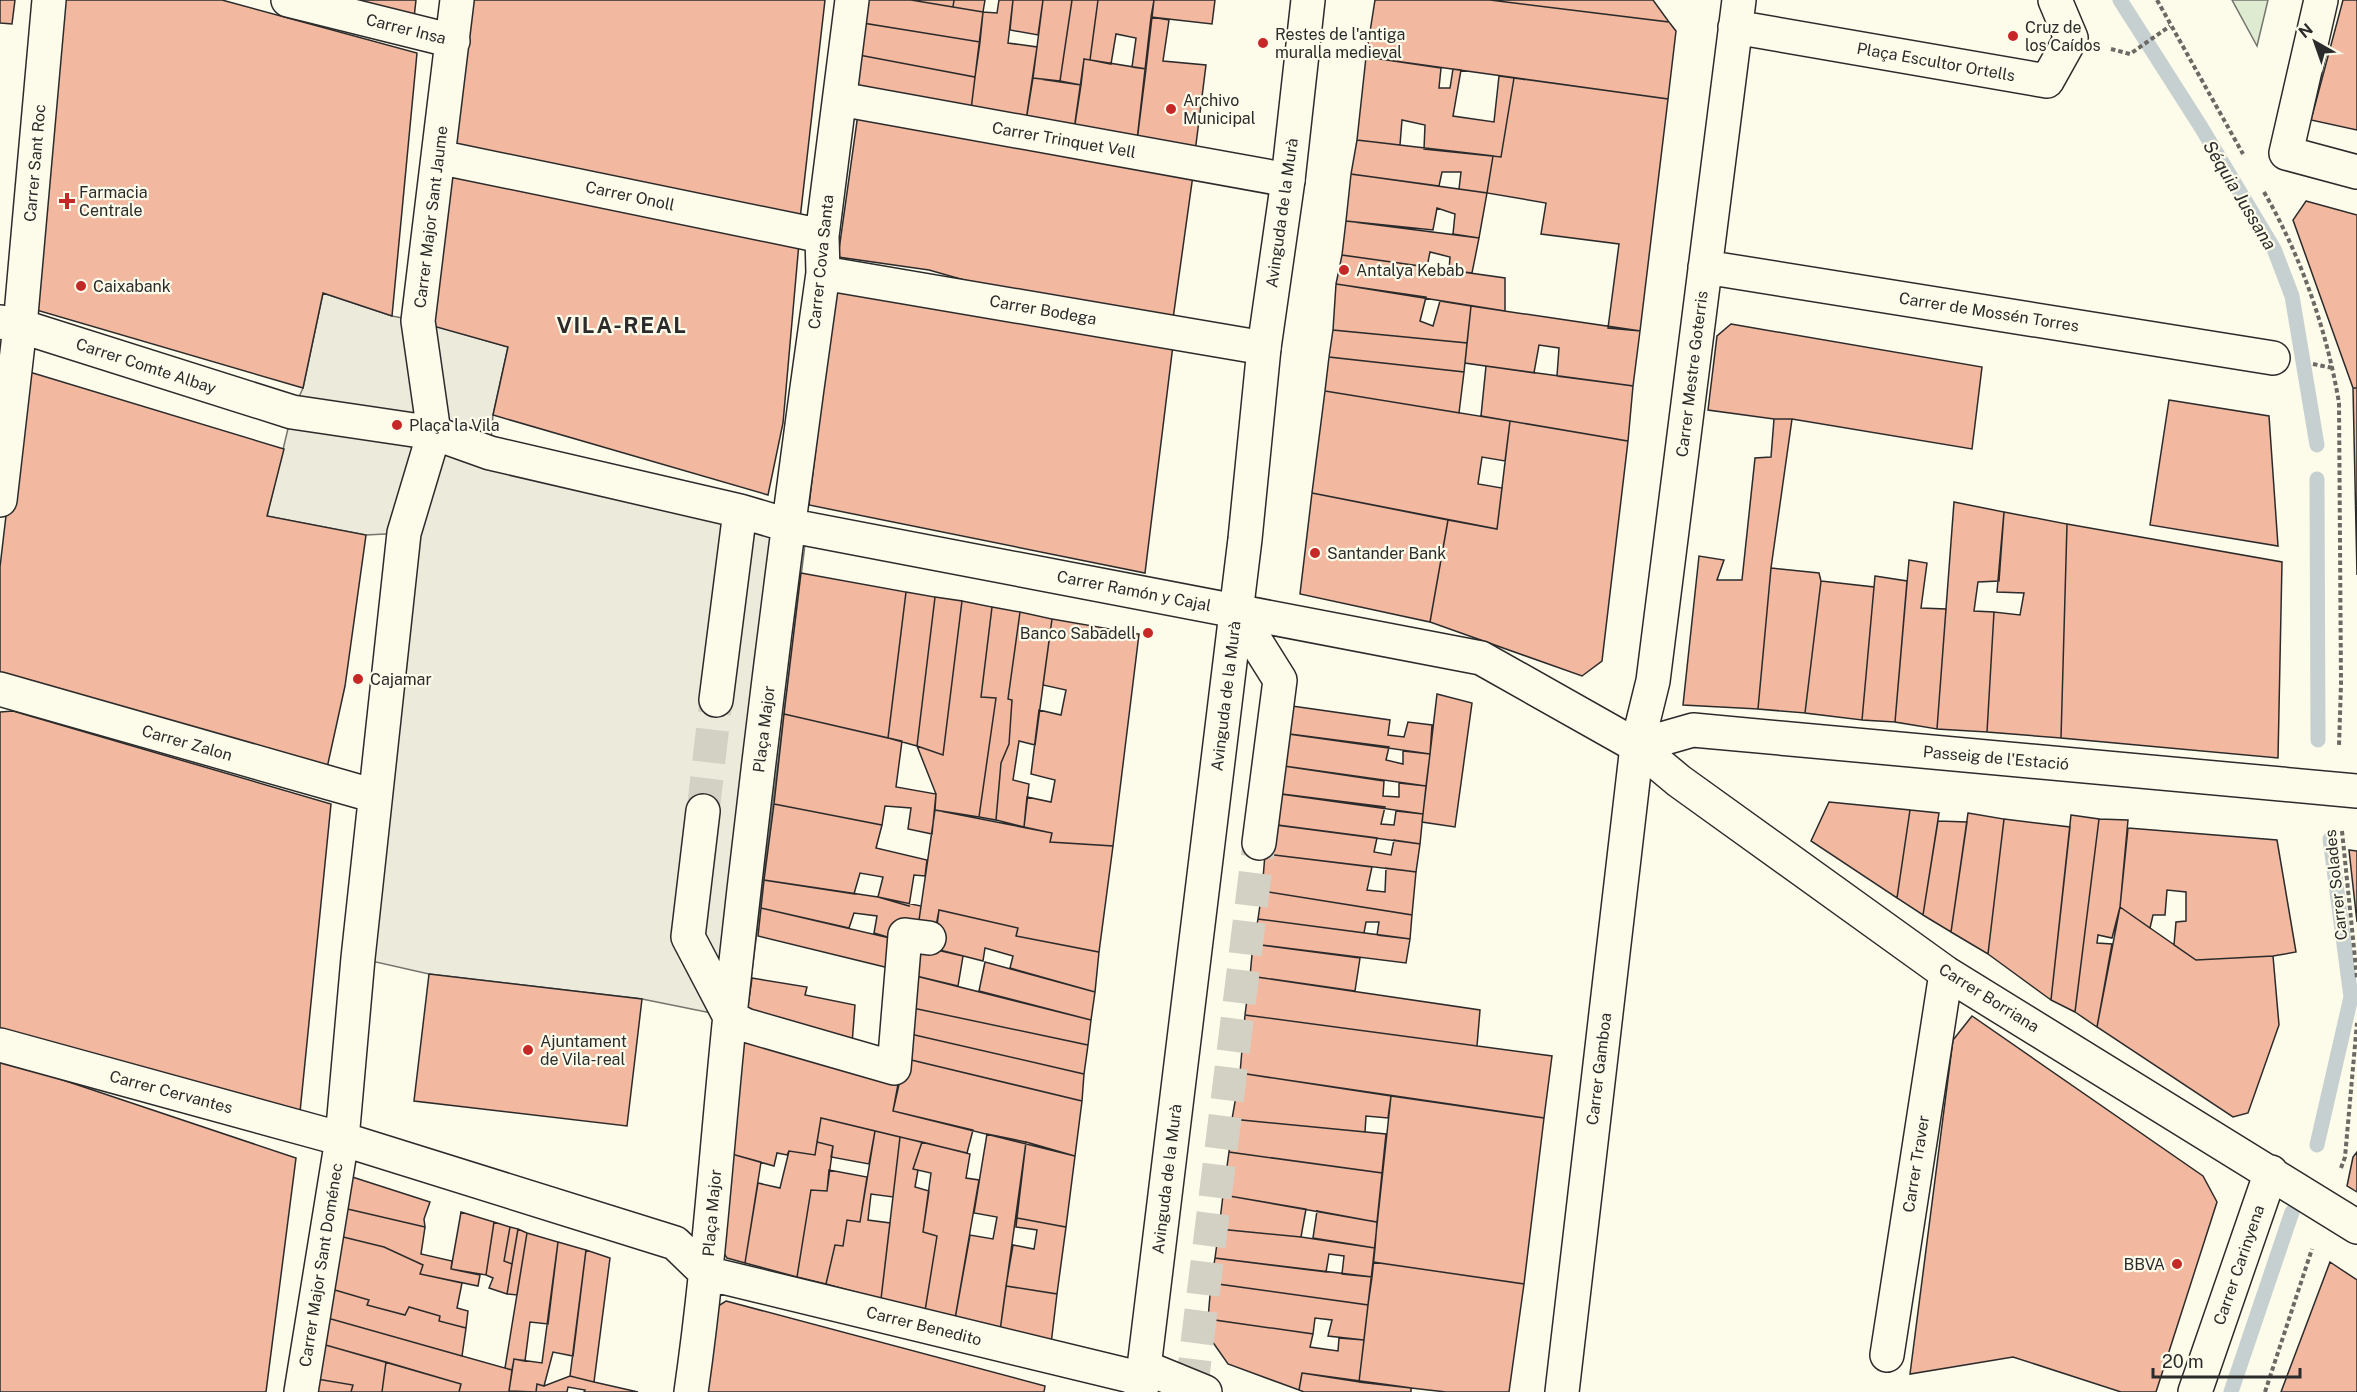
<svg xmlns="http://www.w3.org/2000/svg" width="2357" height="1392" viewBox="0 0 2357 1392" font-family="'Public Sans',sans-serif">
  <style>
    .green { fill: #deebd1; stroke: #74746e; stroke-width: 1.5 }
    .parking { fill: #eceadb; stroke: #74746e; stroke-width: 1.5 }
    .lines { fill: none; stroke-linecap: round; stroke-linejoin: round }
    .stream { stroke: #c7d0d0; stroke-width: 15 }
    .building { fill: #f2b8a0; stroke: #2b2b2b; stroke-width: 1.5 }
    .minor-tunnel { stroke: #d3d1c4; stroke-width: 33; stroke-dasharray: 33 16; stroke-linecap: butt }
    .minor-casing { stroke: #2b2b2b; stroke-width: 36 }
    .major-casing { stroke: #2b2b2b; stroke-width: 36 }
    .path { stroke: #6a6964; stroke-width: 4; stroke-dasharray: 4.5 3; stroke-linecap: butt }
    .minor { stroke: #fdfbea; stroke-width: 33 }
    .major { stroke: #fdfbea; stroke-width: 33 }
    .poi-dot { fill: #c62828; stroke: #fdfbea; stroke-width: 2 }
    .labels { text-anchor: middle; dominant-baseline: central; stroke-width: 4.5; stroke-linejoin: round; paint-order: stroke }
    .poi-label { font-size: 16px; fill: #2b2b2b; stroke: #fdfbea; text-anchor: start }
    .street-label { font-size: 16px; fill: #2b2b2b; stroke: #fdfbea }
    .water-label { font-size: 18px; font-style: italic; fill: #2b2b2b; stroke: #fdfbea }
    .district-label { font-size: 22px; font-weight: bold; letter-spacing: 1.5px; fill: #2b2b2b; stroke: #fdfbea }
  </style>
  <rect width="100%" height="100%" fill="#fdfbea"/>
  <path class="green" d="M2232,0H2268L2257,46Z"/>
  <path class="parking" d="M323,293L392,316L418,321L508,347L493,415L490,453L807,528L746,1020L642,999L429,974L358,958L404,533L366,535L267,516L292,412L303,388Z"/>
  <g class="lines">
    <path class="stream" d="M2120,0L2201,127L2274,249L2292,296L2317,445
      M2317,479L2318,740
      M2317,1145L2351,997L2330,839
      M2231,1392L2292,1212"/>
  </g>
  <path class="building" d="M0,0H15L12,24L0,23Z
    M56,0H222L417,53L392,316L323,293L303,388L33,309Z
    M312,0H416L413,27Z
    M465,0H825L800,219L449,151Z
    M865,0H911L983,12L980,42L863,23Z
    M911,0H954L953,7Z
    M954,0H985L983,12L953,7Z
    M999,0H1013L1008,43L1037,47L1025,127L970,118L983,12L997,13Z
    M1013,0H1043L1038,35L1010,30Z
    M1043,0H1072L1060,81L1033,78Z
    M1072,0H1098L1090,60L1084,59L1081,85L1060,81Z
    M1098,0H1154L1146,69L1132,67L1136,38L1116,34L1111,64L1090,60Z
    M1154,0H1215L1212,24L1151,17Z
    M1375,0H1490L1669,22L1676,31L1668,99L1366,57Z
    M1490,0H1653L1669,22Z
    M2343,0H2357V130L2311,120Z
    M1151,17L1169,20L1163,61L1206,65L1194,160L1136,149Z
    M863,23L980,42L975,77L859,55Z
    M859,55L975,77L970,118L855,96Z
    M1366,57L1441,68L1439,88H1450L1453,69L1461,70L1453,116L1494,122L1499,76L1514,78L1501,157L1424,149L1425,125L1402,120L1400,145L1357,140Z
    M1084,59L1146,69L1136,149L1073,137Z
    M1033,78L1081,85L1073,137L1025,127Z
    M1514,78L1668,99L1640,331L1608,328L1619,244L1541,234L1546,203L1487,193L1493,156L1501,157Z
    M858,114L1193,175L1172,326L1024,297L929,270L838,257Z
    M1357,140L1493,156L1487,193L1459,189L1461,172H1442L1439,186L1351,174Z
    M446,171L799,243L783,423L768,495L493,415L508,347L426,324Z
    M1351,174L1487,193L1479,238L1453,234L1455,214L1437,208L1433,230L1346,221Z
    M2306,201L2357,215V388H2353L2293,220Z
    M1346,221L1479,238L1472,273L1449,270L1450,257L1430,252L1427,267L1342,255Z
    M1342,255L1505,278V311L1336,284Z
    M836,282L1173,345L1145,573L809,505Z
    M1336,284L1426,297L1420,321L1433,326L1440,301L1471,306L1467,343L1333,330Z
    M1471,306L1640,331L1633,386L1557,376L1559,348L1539,345L1534,373L1465,363Z
    M1731,324L1982,367L1972,449L1792,419H1774L1708,410L1717,336Z
    M1333,330L1467,343L1464,372L1329,357Z
    M1329,357L1464,372L1459,413L1325,391Z
    M1486,366L1633,386L1628,441L1481,416Z
    M23,370L284,449L267,516L366,535L345,686L327,768L0,682V567Z
    M2353,388H2357V575Z
    M1325,391L1510,421L1505,461L1482,457L1478,484L1502,488L1497,529L1312,493Z
    M2169,400L2269,416L2278,546L2150,525Z
    M1774,419H1792L1771,568L1758,709L1683,705L1699,556L1724,560L1717,580H1742L1755,458L1771,457Z
    M1510,421L1628,441L1602,661L1582,676L1430,622L1448,520L1497,529Z
    M1312,493L1448,520L1430,622L1300,594Z
    M1954,502L2004,512L1999,581L1978,582L1974,611L1994,612L1987,732L1937,729Z
    M2004,512L2067,524L2061,738L1987,732L1994,612L2020,615L2024,593L1997,592Z
    M2067,524L2282,562L2278,758L2061,738Z
    M1909,560L1927,563L1921,608L1946,609L1937,729L1895,722Z
    M1771,568L1819,573L1821,581L1805,713L1758,709Z
    M801,573L906,592L888,738L784,714Z
    M1875,576L1907,581L1895,722L1862,720Z
    M1821,581L1874,587L1862,720L1805,713Z
    M906,592L935,597L917,746L888,738Z
    M935,597L962,601L943,755L917,746Z
    M962,601L992,607L981,697L996,698L979,817L935,810L936,794L917,746L943,755Z
    M992,607L1020,612L1008,699L1012,700L1009,744L1001,763L996,820L979,817L996,698L981,697Z
    M1020,612L1052,619L1035,745L1019,741L1013,780L1029,784L1024,827L996,820L1001,763L1009,744L1012,700L1008,699Z
    M1052,619L1139,634L1113,846L1050,842L1052,833L1024,827L1027,797L1051,802L1055,780L1031,774L1039,710L1061,715L1066,690L1043,685Z
    M1437,694L1472,703L1455,827L1422,822Z
    M1285,705L1390,720L1388,735L1404,737L1408,722L1432,725L1430,754L1282,733Z
    M13,711L331,804L300,1112L0,1029V712Z
    M784,714L902,741L896,787L936,794L932,834L908,829L911,808L885,806L882,825L774,804Z
    M1282,733L1389,747L1386,760L1403,764V751L1430,754L1426,786L1277,765Z
    M1277,765L1384,781L1383,796L1399,797V783L1426,786L1423,814L1274,793Z
    M1274,793L1385,807L1381,824L1394,825L1396,811L1423,814L1420,844L1269,824Z
    M1829,802L1910,810L1897,898L1811,841Z
    M774,804L882,825L876,848L927,860L925,876L914,875L909,906L878,897L883,877L860,873L854,894L764,880Z
    M935,810L1052,833L1050,842L1113,846L1099,952L1016,936L1018,928L939,910L936,933L918,927Z
    M1910,810L1939,813L1923,915L1897,898Z
    M1968,813L2004,819L1988,954L1951,932Z
    M2071,815L2099,819L2075,1012L2051,1000Z
    M2004,819L2070,827L2051,1000L1988,954Z
    M2099,819L2128,820L2120,907L2112,938L2098,935L2097,943L2112,944L2097,1027L2075,1012Z
    M1938,821L1967,822L1951,932L1923,915Z
    M1269,824L1377,838L1374,852L1391,855L1394,840L1420,844L1416,872L1265,854Z
    M2128,828L2277,840L2296,952L2273,956L2196,960L2174,945L2176,922L2186,921V892L2167,890L2165,915H2153L2150,928L2120,907Z
    M2349,850L2357,851V922Z
    M1265,854L1372,867L1367,890L1385,892L1386,868L1416,872L1412,915L1262,891Z
    M764,880L878,897L921,906L918,927L894,939L874,933L877,916L854,913L849,928L761,908Z
    M1262,891L1412,915L1410,939L1377,935L1379,922H1366L1364,933L1258,919Z
    M2120,907L2196,960L2273,956L2279,1025L2248,1113L2233,1117L2097,1027Z
    M761,908L894,939L889,968L758,936Z
    M939,910L1018,928L1016,936L1099,952L1095,992L1010,968L1013,956L985,948L983,961L932,948Z
    M1258,919L1410,939L1406,963L1253,944Z
    M1253,944L1360,958L1355,991L1250,976Z
    M915,945L963,956L958,986L912,975Z
    M985,962L1095,992L1091,1020L979,991Z
    M429,974L642,999L627,1126L414,1101Z
    M912,975L1091,1020L1088,1045L908,1007Z
    M1250,976L1480,1010L1477,1046L1245,1015Z
    M752,978L807,987L805,995L855,1005L852,1044L746,1020Z
    M908,1007L1088,1045L1084,1074L906,1033Z
    M1245,1015L1552,1056L1544,1118L1240,1073Z
    M1972,1016L2203,1176L2217,1202L2156,1392H2121L2013,1357L1910,1374L1953,1040Z
    M906,1033L1084,1074L1082,1101L903,1058Z
    M739,1038L900,1080L893,1111L973,1130L967,1153L821,1118L815,1155L789,1151L787,1155L777,1153L774,1166L728,1153Z
    M903,1058L1082,1101L1075,1156L893,1111Z
    M0,1059L296,1158L266,1392H0Z
    M1240,1073L1391,1096L1388,1118L1366,1116L1365,1132L1232,1119Z
    M1391,1096L1544,1118L1524,1284L1373,1262Z
    M821,1118L875,1131L869,1164L831,1157L833,1146L817,1142Z
    M1232,1119L1386,1134L1382,1173L1229,1152Z
    M875,1131L900,1137L893,1197L871,1194L868,1220L890,1223L881,1299L826,1284L835,1245L843,1246L847,1220L860,1222Z
    M987,1134L1026,1142L1000,1331L955,1319L970,1235L993,1239L997,1217L974,1213Z
    M900,1137L922,1142L913,1169L918,1170L915,1187L929,1191L923,1232L937,1236L925,1311L881,1299Z
    M817,1142L833,1146L827,1191L811,1190L797,1277L745,1263L758,1183L780,1188L789,1151L815,1155Z
    M922,1142L970,1154L966,1178L979,1180L955,1319L925,1311L937,1236L923,1232L931,1173L913,1169Z
    M1026,1142L1075,1156L1066,1227L1017,1218Z
    M1229,1152L1382,1173L1377,1222L1223,1195Z
    M2357,1152V1192L2347,1186L2353,1157Z
    M728,1153L761,1162L745,1263L727,1258L719,1246Z
    M829,1170L867,1177L860,1222L847,1220L843,1246L835,1245L826,1284L797,1277L811,1190L827,1191Z
    M343,1174L430,1202L424,1219L425,1227L339,1207Z
    M1223,1195L1306,1209L1301,1237L1219,1229Z
    M339,1207L425,1227L421,1254L452,1261L451,1269L480,1275L478,1286L420,1274L423,1265L384,1247L335,1235Z
    M1317,1211L1377,1222L1375,1248L1313,1238Z
    M461,1212L494,1222L486,1275L451,1269Z
    M1017,1218L1066,1227L1057,1294L1006,1286L1013,1245L1034,1249L1037,1230L1016,1227Z
    M494,1222L510,1227L504,1261L512,1264L507,1294L489,1288L493,1278L486,1275Z
    M510,1227L518,1229L512,1264L504,1261Z
    M518,1229L527,1233L517,1295L507,1294Z
    M1219,1229L1301,1237L1375,1248L1372,1277L1342,1274L1344,1256L1329,1254L1326,1272L1215,1258Z
    M527,1233L558,1242L548,1324L530,1322L525,1361L514,1359L512,1370L505,1368Z
    M335,1235L384,1247L423,1265L420,1274L462,1283L457,1308L468,1311L466,1328L439,1321L440,1316L409,1307L405,1315L367,1305L369,1300L328,1288Z
    M558,1242L586,1250L573,1356L553,1352L544,1386L537,1384L536,1392L509,1391L514,1359L542,1363Z
    M586,1250L610,1258L594,1382L570,1376Z
    M1215,1258L1372,1277L1368,1305L1211,1283Z
    M1373,1262L1524,1284L1509,1392H1446L1359,1382Z
    M2330,1262L2357,1280V1392H2281Z
    M1211,1283L1368,1305L1364,1340L1328,1336L1332,1320L1315,1318L1313,1334L1208,1319Z
    M1006,1286L1057,1294L1051,1344L1000,1331Z
    M328,1288L369,1300L367,1305L405,1315L409,1307L440,1316L439,1321L466,1328L462,1356L324,1317Z
    M726,1301L1045,1386L1044,1392H705L715,1308Z
    M324,1317L512,1370L509,1391L512,1392H459L461,1384L322,1344Z
    M1208,1319L1313,1334L1310,1347L1338,1351L1339,1338L1364,1340L1359,1382L1302,1373L1299,1390L1228,1364L1205,1331Z
    M322,1344L386,1362L382,1392H351L353,1385L317,1379Z
    M386,1362L461,1384L459,1392H382Z
    M1302,1373L1411,1388V1392H1304L1299,1390Z
    M570,1376L594,1382L638,1392H584L585,1390L568,1387L567,1392H536L537,1384L544,1386Z
    M317,1379L353,1385L351,1392H316Z"/>
  <g class="lines">
    <path class="minor-tunnel" d="M703,811L716,700
      M1191,1392L1259,843"/>
    <defs>
      <path id="minor" d="M288,0L453,41
        M2321,0L2286,153L2357,172
        M1735,27L2047,81L2071,38L2055,0
        M840,99L1288,180
        M438,157L822,236
        M1705,267L2273,358
        M823,273L1264,348
        M0,322L20,326L292,412L434,433L490,453L740,511L787,525L1481,658L1637,746L1679,781L1946,973L2357,1227
        M0,500L20,326L49,0
        M1236,610L1280,680L1259,843
        M0,689L375,796
        M716,700L740,511
        M1637,746L1693,730L2357,791
        M703,811L688,937L730,1017
        M730,1017L745,1025L894,1068L905,935L929,938
        M0,1045L342,1139L675,1243L706,1273
        M706,1273L1143,1379
        M1887,1355L1946,973
        M1144,1367L1205,1392
        M301,1392L342,1139L358,958L404,533L434,433L418,321L457,0
        M691,1392C709,1267 717,1141 730,1015C757,767 788,520 823,273L822,236L852,0
        M1562,1392L1637,746L1653,681L1739,0
        M2195,1392L2271,1172"/>
      <path id="major" d="M1141,1392L1245,539L1264,348L1288,180L1308,0"/>
    </defs>
    <use href="#minor" class="minor-casing"/>
    <use href="#major" class="major-casing"/>
    <path class="path" d="M2157,0L2243,154
      M2111,49L2130,54L2170,26
      M2264,192C2301,256 2327,331 2339,403L2341,684L2339,746
      M2313,364L2333,368
      M2342,831L2357,978
      M2341,1168L2345,1157L2357,1023
      M2265,1392L2312,1249"/>
    <use href="#minor" class="minor"/>
    <use href="#major" class="major"/>
  </g>
  <g class="poi-dot">
    <circle cx="2013" cy="36" r="6"/>
    <circle cx="1263" cy="43" r="6"/>
    <circle cx="1171" cy="109" r="6"/>
    <path d="M64 192h6v6h6v6h-6v6h-6v-6h-6v-6h6z"/>
    <circle cx="1344" cy="270" r="6"/>
    <circle cx="81" cy="286" r="6"/>
    <circle cx="397" cy="425" r="6"/>
    <circle cx="1315" cy="553" r="6"/>
    <circle cx="1148" cy="633" r="6"/>
    <circle cx="358" cy="679" r="6"/>
    <circle cx="528" cy="1050" r="6"/>
    <circle cx="2177" cy="1264" r="6"/>
  </g>
  <g class="labels">
    <g class="poi-label">
      <text x="2025" y="27">Cruz de<tspan x="2025" dy="18">los Caídos</tspan></text>
      <text x="1275" y="34">Restes de l'antiga<tspan x="1275" dy="18">muralla medieval</tspan></text>
      <text x="1183" y="100">Archivo<tspan x="1183" dy="18">Municipal</tspan></text>
      <text x="79" y="192">Farmacia<tspan x="79" dy="18">Centrale</tspan></text>
      <text x="1356" y="270">Antalya Kebab</text>
      <text x="93" y="286">Caixabank</text>
      <text x="409" y="425">Plaça la Vila</text>
      <text x="1327" y="553">Santander Bank</text>
      <text x="1136" y="633" text-anchor="end">Banco Sabadell</text>
      <text x="370" y="679">Cajamar</text>
      <text x="540" y="1041">Ajuntament<tspan x="540" dy="18">de Vila-real</tspan></text>
      <text x="2165" y="1264" text-anchor="end">BBVA</text>
    </g>
    <g class="street-label">
      <text transform="translate(406 29) rotate(14)">Carrer Insa</text>
      <text transform="translate(1936 62) rotate(10)">Plaça Escultor Ortells</text>
      <text transform="translate(1064 140) rotate(10)">Carrer Trinquet Vell</text>
      <text transform="translate(35 163) rotate(-85)">Carrer Sant Roc</text>
      <text transform="translate(630 196) rotate(12)">Carrer Onoll</text>
      <text transform="translate(1282 213) rotate(-82)">Avinguda de la Murà</text>
      <text transform="translate(431 217) rotate(-83)">Carrer Major Sant Jaume</text>
      <text transform="translate(821 262) rotate(-84)">Carrer Cova Santa</text>
      <text transform="translate(1043 310) rotate(10)">Carrer Bodega</text>
      <text transform="translate(1989 312) rotate(9)">Carrer de Mossén Torres</text>
      <text transform="translate(146 366) rotate(18)">Carrer Comte Albay</text>
      <text transform="translate(1692 374) rotate(-83)">Carrer Mestre Goterris</text>
      <text transform="translate(1134 591) rotate(11)">Carrer Ramón y Cajal</text>
      <text transform="translate(1226 696) rotate(-83)">Avinguda de la Murà</text>
      <text transform="translate(764 729) rotate(-83)">Plaça Major</text>
      <text transform="translate(187 743) rotate(16)">Carrer Zalon</text>
      <text transform="translate(1996 758) rotate(5)">Passeig de l'Estació</text>
      <text transform="translate(2336 885) rotate(-96)">Carrer Solades</text>
      <text transform="translate(1989 998) rotate(32)">Carrer Borriana</text>
      <text transform="translate(1599 1069) rotate(-83)">Carrer Gamboa</text>
      <text transform="translate(171 1092) rotate(15)">Carrer Cervantes</text>
      <text transform="translate(1916 1164) rotate(-81)">Carrer Traver</text>
      <text transform="translate(1167 1179) rotate(-83)">Avinguda de la Murà</text>
      <text transform="translate(712 1213) rotate(-85)">Plaça Major</text>
      <text transform="translate(321 1265) rotate(-81)">Carrer Major Sant Doménec</text>
      <text transform="translate(2239 1265) rotate(-71)">Carrer Carinyena</text>
      <text transform="translate(924 1326) rotate(14)">Carrer Benedito</text>
    </g>
    <g class="water-label">
      <text transform="translate(2240 195) rotate(59)">Séquia Jussana</text>
    </g>
    <g class="district-label">
      <text x="622" y="325">VILA-REAL</text>
    </g>
  </g>
  <g transform="translate(2315 42) rotate(320)" stroke="#fdfbea" stroke-width="4.5" paint-order="stroke">
  <path d="M0-4.5L10 22L0 15L-10 22Z" fill="#2b2b2b"/>
  <text y="-9" font-size="16" font-weight="bold" text-anchor="middle" fill="#2b2b2b">N</text>
  </g>
  <path d="M2153 1368v9h147v-9" fill="none" stroke="#2b2b2b" stroke-width="3"/>
  <text x="2162" y="1368" font-size="18" fill="#2b2b2b" stroke="#fdfbea" stroke-width="4.5" paint-order="stroke">20 m</text>
</svg>
